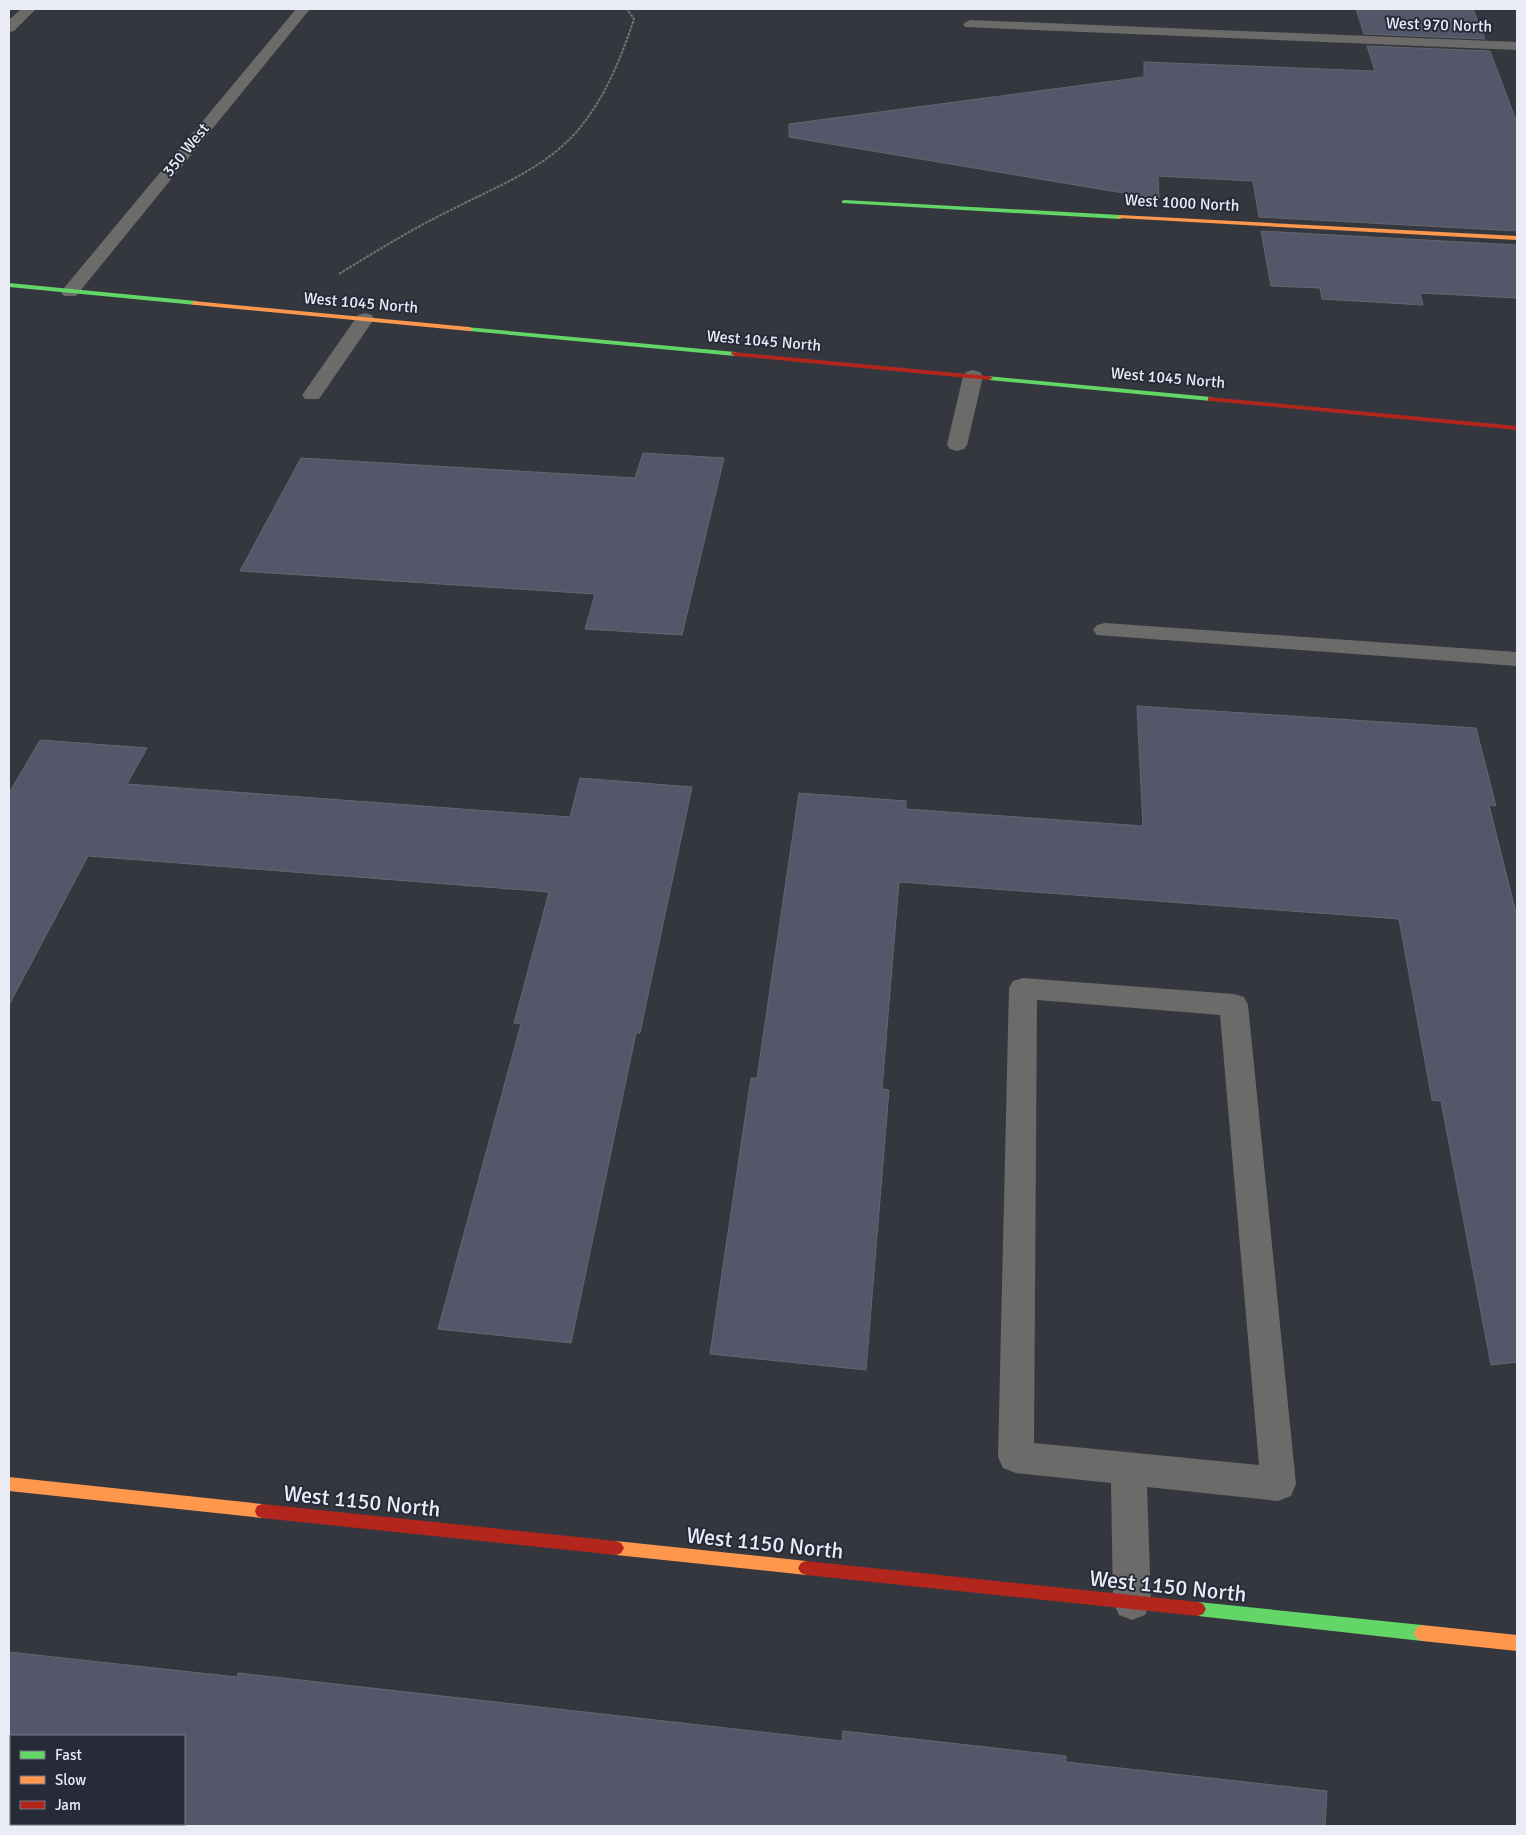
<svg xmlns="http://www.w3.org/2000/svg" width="1526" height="1835" viewBox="0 0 1526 1835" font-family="Signika,sans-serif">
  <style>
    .building { fill: #54576a; stroke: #64666e; fill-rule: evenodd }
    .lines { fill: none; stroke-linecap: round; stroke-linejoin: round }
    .path { stroke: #727274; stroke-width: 2; stroke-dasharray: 3 1; stroke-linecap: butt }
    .lane { fill: #6c6b6a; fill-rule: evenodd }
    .street { fill: #6c6b6a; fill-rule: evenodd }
    .fast { fill: #63d668; fill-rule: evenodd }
    .slow { fill: #ff974d; fill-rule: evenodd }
    .jam { fill: #b3261e; fill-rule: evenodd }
    .labels { text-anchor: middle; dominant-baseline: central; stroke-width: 4; stroke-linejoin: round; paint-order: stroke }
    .far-street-label { font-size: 16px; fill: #e9ebf5; stroke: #272a39 }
    .near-street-label { font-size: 22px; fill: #e9ebf5; stroke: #272a39 }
  </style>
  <rect width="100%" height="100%" fill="#35373f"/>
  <path class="building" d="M1356,9H1473L1485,39L1364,34Z
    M1367,46L1490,51L1517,123V231L1259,217L1253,181L1158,176L1159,199L789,137V124L1144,77V62L1375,71Z
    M1261,231L1517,245V298L1420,293L1423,305L1322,299L1320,288L1271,286Z
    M643,453L724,458L682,635L585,629L595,594L240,571L301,458L635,478Z
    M1137,706L1476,728L1496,806L1489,805L1517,917V1362L1491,1365L1441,1101L1432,1100L1399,919L899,882L882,1089L889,1090L866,1370L710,1354L751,1078H757L799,793L906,801V809L1143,826Z
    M40,740L147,748L127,784L570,817L580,778L692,787L640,1033H636L571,1343L438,1329L521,1024L514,1023L549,892L88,856L9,1005V793Z
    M9,1652L237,1677L238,1673L842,1741L843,1731L1066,1756V1762L1327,1791L1325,1826H9ZM11,1736H184V1824H11Z"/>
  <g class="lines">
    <path class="path" d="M339,274C376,251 412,229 451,210C495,187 545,169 578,130C605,98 621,58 634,19L627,9"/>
    <path class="lane" d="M365,313L372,315L374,319L319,399H305L302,395L305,391L358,315Z
      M973,370L980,372L983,376L967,445L964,449L957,451L950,449L947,445L963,376L966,372Z
      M1105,623L1517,652V666L1097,635L1093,630L1097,625Z
      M1023,978L1234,994L1244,997L1248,1005L1296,1484L1291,1496L1278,1501L1147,1487L1151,1602L1145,1615L1132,1620L1119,1615L1113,1602L1111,1483L1016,1473L1003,1468L998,1457L1009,988L1013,981ZM1037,1000L1220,1015L1259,1465L1034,1443Z"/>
    <path class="street" d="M21,9H36L14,31L9,32V20Z
      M296,9H310L76,296H64L61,292L64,288Z
      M970,20L1517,42V50L965,27L963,24Z"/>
    <path class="fast" d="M844,200L1120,215L1124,217L1120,219L842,203V201Z
      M9,283L196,301L200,303L196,305L9,287Z
      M466,327L735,352L739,354L735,356L469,331L465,329Z
      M986,376L1211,397L1215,399L1211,401L989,380L985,378Z
      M1198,1602L1422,1625L1428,1628L1430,1633L1428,1638L1422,1641L1198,1616L1193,1614L1190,1609L1193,1604Z"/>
    <path class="slow" d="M1120,215L1517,236V240L1118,218V216Z
      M193,301L469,327L473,329L469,331L196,305H193Z
      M9,1477L262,1504L267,1506L269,1511L267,1516L262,1518L9,1491Z
      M616,1541L806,1561L811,1563L814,1568L811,1573L806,1575L616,1555L611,1553L608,1548L611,1543Z
      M1422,1625L1517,1635V1651L1422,1641L1416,1638L1414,1633L1416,1628Z"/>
    <path class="jam" d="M732,352L989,376L993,378L989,380L735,356L731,354Z
      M1208,397L1517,426V430L1211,401H1208Z
      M262,1504L616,1541L621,1543L624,1548L621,1553L616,1555L262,1518L257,1516L255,1511L257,1506Z
      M806,1561L1198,1602L1203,1604L1206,1609L1203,1614L1198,1616L806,1575L801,1573L798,1568L801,1563Z"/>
  </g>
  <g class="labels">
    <g class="far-street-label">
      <text transform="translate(1439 25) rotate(2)">West 970 North</text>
      <text transform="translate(186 150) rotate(-51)">350 West</text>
      <text transform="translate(1182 203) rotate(3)">West 1000 North</text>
      <text transform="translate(361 303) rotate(5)">West 1045 North</text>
      <text transform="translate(764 341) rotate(5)">West 1045 North</text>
      <text transform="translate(1168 378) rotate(5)">West 1045 North</text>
    </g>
    <g class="near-street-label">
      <text transform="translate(362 1501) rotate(6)">West 1150 North</text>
      <text transform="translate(765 1543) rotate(6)">West 1150 North</text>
      <text transform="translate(1168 1586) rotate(6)">West 1150 North</text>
    </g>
  </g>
  <rect width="1526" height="1835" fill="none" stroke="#e9ebf5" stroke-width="20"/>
  <rect x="10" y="1735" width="175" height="90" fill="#272a39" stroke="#757784"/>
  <rect x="20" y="1751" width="25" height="8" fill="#63d668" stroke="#757784"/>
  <text x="55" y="1760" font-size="15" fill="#e9ebf5">Fast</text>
  <rect x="20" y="1776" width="25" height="8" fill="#ff974d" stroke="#757784"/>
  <text x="55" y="1785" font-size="15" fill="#e9ebf5">Slow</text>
  <rect x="20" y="1801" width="25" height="8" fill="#b3261e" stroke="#757784"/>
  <text x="55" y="1810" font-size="15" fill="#e9ebf5">Jam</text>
</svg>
